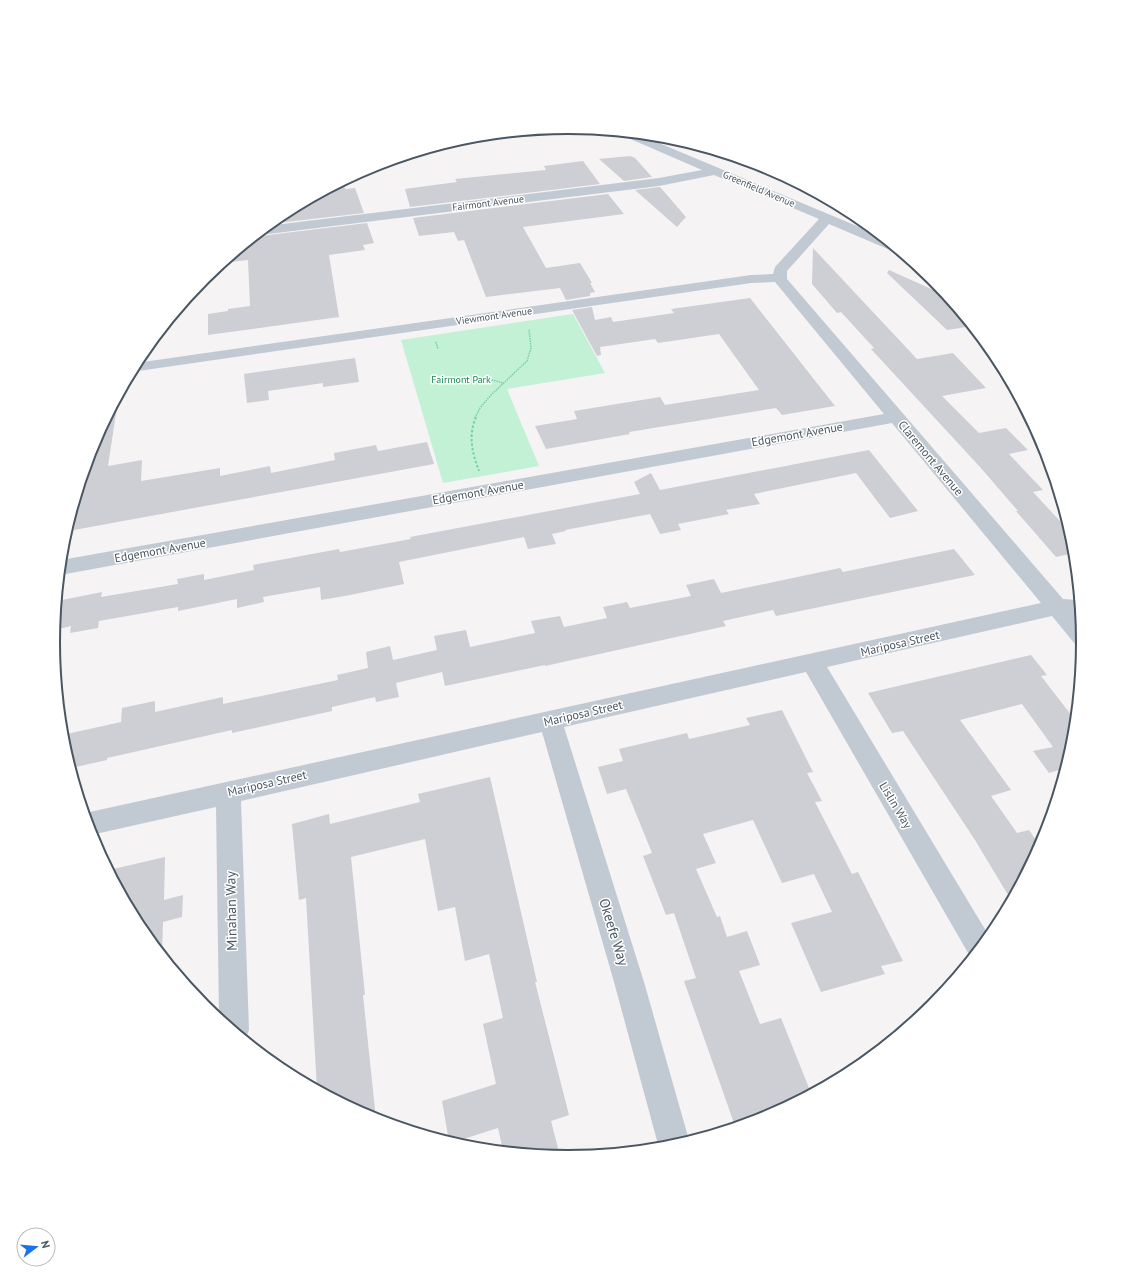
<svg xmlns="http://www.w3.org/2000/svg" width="1136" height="1283" viewBox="0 0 1136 1283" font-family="'PT Sans',sans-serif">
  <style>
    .green { fill: #c3f1d5 }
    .building { fill: #cdcfd5 }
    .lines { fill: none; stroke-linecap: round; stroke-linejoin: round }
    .path-far1 { stroke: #7ad0a6; stroke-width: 1.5; stroke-dasharray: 1.5 1; stroke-linecap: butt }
    .path { stroke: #7ad0a6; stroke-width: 2; stroke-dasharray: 2.5 2; stroke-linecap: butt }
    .minor { fill: #c1cad2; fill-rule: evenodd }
    .labels { text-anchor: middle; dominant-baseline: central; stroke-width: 3; stroke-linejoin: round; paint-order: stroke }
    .far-street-label { font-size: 10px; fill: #4a5661; stroke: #fff }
    .far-park-label { font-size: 10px; fill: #17864f; stroke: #fff }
    .street-label { font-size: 12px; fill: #4a5661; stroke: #fff }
    .near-street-label { font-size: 14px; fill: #4a5661; stroke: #fff }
    .rim { fill: none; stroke: #4a5661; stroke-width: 2 }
  </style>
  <rect width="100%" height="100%" fill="#f5f3f3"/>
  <path class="green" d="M573,314L605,373L507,389L539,466L443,483L401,340Z"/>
  <path class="building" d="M630,156L635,158L652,177L624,181L599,159Z
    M583,161L600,184L410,207L405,189L457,182L455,179L546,170L544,166Z
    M343,181L345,189L355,188L364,213L269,224L282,213Z
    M660,187L686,217L677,227L635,190Z
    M608,194L624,214L523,227L546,268L580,263L592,283H590L595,292L590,293V296L566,300L560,288L486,297L464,240L458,241L454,232L419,236L413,218Z
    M367,223L374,243L363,245L365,250L329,255L339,317L208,335V314L228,311V309L250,306L248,260L222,263L256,235L260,236Z
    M813,248L917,359L953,353L986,388L942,396L979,433L1006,428L1028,450L1009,454L1043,490L1033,492L1071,533L1074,553L1056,557L1016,511H1018L980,467L871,349L874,348L841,312L837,313L812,284Z
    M889,270L949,297L972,326L947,330L887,273Z
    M750,298L835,406L782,415L776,408L629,432L630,434L546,449L535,426L577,419L574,411L660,397L665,405L759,390L719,334L658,343L655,339L600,347L601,355L597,356L572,310L592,307L595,320L611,317L613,322L674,313L671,309Z
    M355,358L359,382L323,387V383L268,391L269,400L247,403L244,374Z
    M113,406L117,407L108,466L142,460L141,481L220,468V476L270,466L271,473L335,460L334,453L376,445L378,451L427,442L434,464L74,530L81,482L92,444Z
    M869,450L918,511L890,518L856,473L754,494L760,504L726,510L729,514L678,524L681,530L660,534L650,514L565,530L566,531L552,534L556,544L528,549L524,537L399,562L404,584L345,596L321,600L320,587L263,597L264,602L237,608V599L178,611V607L99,621L98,628L70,633L71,626L54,630L57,601L102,592L101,597L178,584L177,579L204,574V580L254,570L253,565L339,549L340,552L411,539L410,537L640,494L634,482L651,473L660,490Z
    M954,549L975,575L776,616L773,610L723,621L726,626L545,666V665L445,686L442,672L396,683L399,697L376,702L375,697L332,707V711L232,733V730L107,758V760L71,768L63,742L62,735L121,722L122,708L155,701V712L223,697V704L338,680L337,675L368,668L366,652L390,646L393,660L437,650L434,636L466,630L470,647L535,633L531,621L560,616L564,627L607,618L603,607L627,602L630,608L691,596L686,585L714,579L721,593L840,568L843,572Z
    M1031,655L1047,675L1041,676L1075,720L1073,742L1065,768L1049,773L1033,751L1053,747L1022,704L960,720L1011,790L991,796L1017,833L1029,830L1040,846L1011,900L975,840L903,731L892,733L868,693Z
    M782,710L813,772L807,773L822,801L815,802L852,874L858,872L903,961L881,966L885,974L821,992L791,923L832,912L814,874L782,883L753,820L703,834L716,863L696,869L717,917L720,916L727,937L747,931L760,965L739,971L760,1024L781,1018L811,1093L765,1117L735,1126L684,981L696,978L674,913L666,915L643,856L652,853L626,789L607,794L598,767L623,761L619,749L687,733L689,739L750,725L746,718Z
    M490,777L537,982H535L569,1115L551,1121L560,1156L503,1150L498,1128L454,1142L449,1141L442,1101L496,1084L483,1024L503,1018L489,954L465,961L455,907L438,911L425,839L351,857L365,995H363L376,1119L317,1089L306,898L299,900L292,824L329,814L330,824L420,802L418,794Z
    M165,857L164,900L183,895L182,917L163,922L162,954L140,927L109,870Z"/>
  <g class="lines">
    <path class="path-far1" d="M436,342L438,349
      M482,377L503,383
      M475,418L480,408L491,395L527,361L531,348L529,329"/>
    <path class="path" d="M476,417C468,436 472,452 479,471"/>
    <path class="minor" d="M618,131L635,133L883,237L899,250H890L829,224L787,271V279L1063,599L1079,600L1080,616H1077C1083,623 1083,637 1083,646L1075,644L1052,616L827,667L989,936L971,958L806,672L564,727L644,982L689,1140L668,1147L659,1148L614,982L542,732L241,801L249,1030L245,1040L219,1018L216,807L91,835L85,813L1041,603L892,423L60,575L61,560L884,414L775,282L751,283L131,372L136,363L751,275L773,274L775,267L819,219L714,175L659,186L260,235L257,234L266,226L659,178L702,170L619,134Z"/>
  </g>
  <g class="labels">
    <g class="far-street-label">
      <text transform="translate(759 189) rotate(23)">Greenfield Avenue</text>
      <text transform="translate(488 203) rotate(-7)">Fairmont Avenue</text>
      <text transform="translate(494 316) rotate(-8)">Viewmont Avenue</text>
    </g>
    <g class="far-park-label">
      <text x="461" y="379">Fairmont Park</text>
    </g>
    <g class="street-label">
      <text transform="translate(797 434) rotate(-10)">Edgemont Avenue</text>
      <text transform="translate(931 458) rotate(50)">Claremont Avenue</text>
      <text transform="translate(478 492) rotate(-10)">Edgemont Avenue</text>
      <text transform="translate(160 550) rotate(-10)">Edgemont Avenue</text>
      <text transform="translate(900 643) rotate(-13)">Mariposa Street</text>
      <text transform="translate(583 713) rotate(-13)">Mariposa Street</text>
      <text transform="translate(267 783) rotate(-13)">Mariposa Street</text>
      <text transform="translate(896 805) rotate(59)">Lislin Way</text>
    </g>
    <g class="near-street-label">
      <text transform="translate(231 911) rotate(-91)">Minahan Way</text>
      <text transform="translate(614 932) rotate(73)">Okeefe Way</text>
    </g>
  </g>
  <path d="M0 0H1136V1283H0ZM60 642a508 508 0 1 1 1016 0a508 508 0 1 1-1016 0Z" fill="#fff" fill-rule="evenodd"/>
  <path class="rim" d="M60 642a508 508 0 1 1 1016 0a508 508 0 1 1-1016 0Z"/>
  <g transform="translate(36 1247) rotate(74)"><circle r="19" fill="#ffffff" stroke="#b7bbc0"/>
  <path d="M0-3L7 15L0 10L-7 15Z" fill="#1a73e8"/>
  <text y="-6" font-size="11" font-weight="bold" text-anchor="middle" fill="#4a5661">N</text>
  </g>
</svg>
